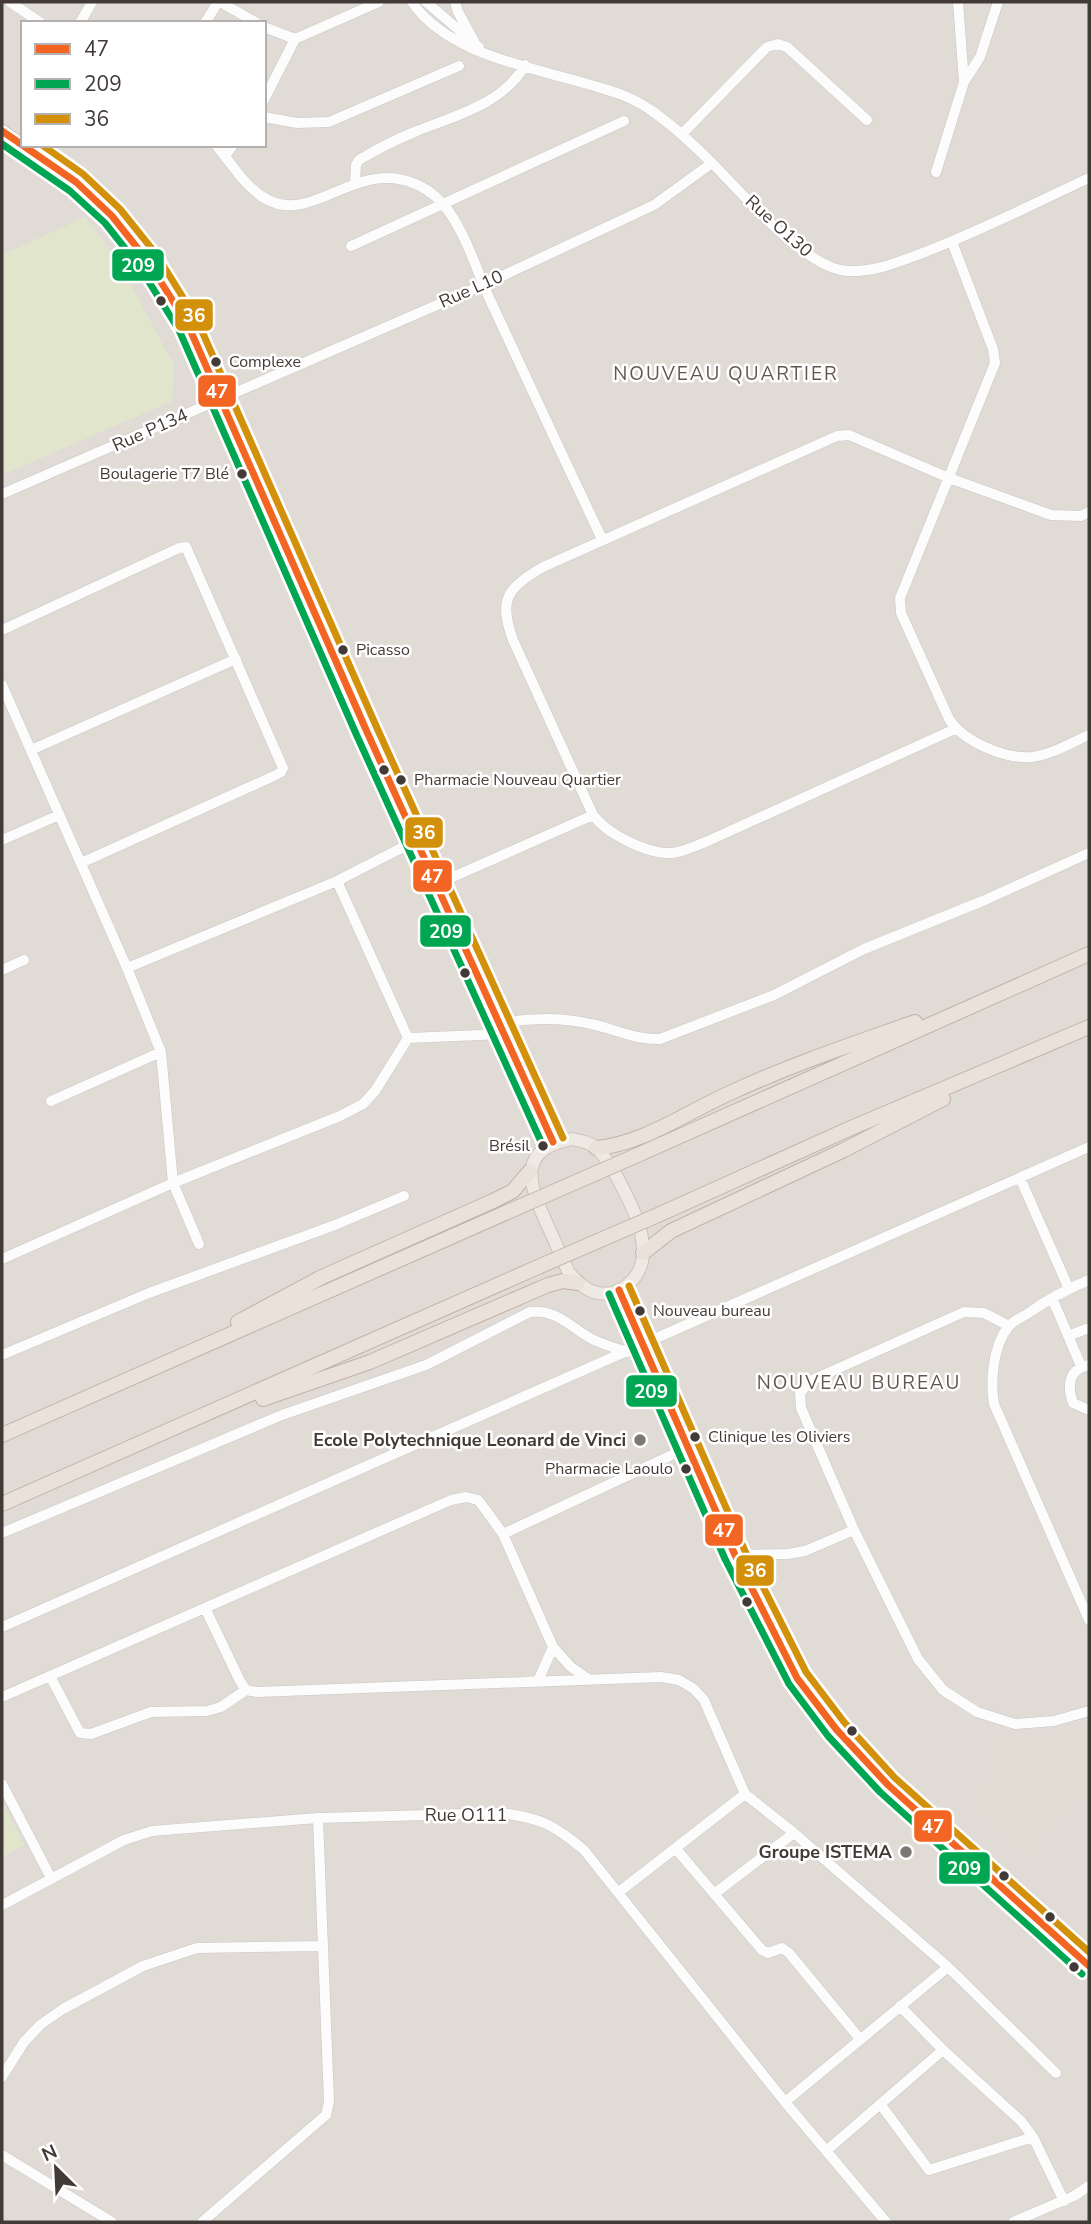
<svg xmlns="http://www.w3.org/2000/svg" width="1091" height="2224" viewBox="0 0 1091 2224" font-family="'Nunito Sans',sans-serif">
  <style>
    .residential { fill: #e1dbd6; fill-rule: evenodd }
    .education { fill: #e3dcd4 }
    .green { fill: #e0e5cb }
    .lines { fill: none; stroke-linecap: round; stroke-linejoin: round }
    .minor-casing { stroke: #c9c7c4; stroke-width: 11 }
    .major-casing { stroke: #cdc2b8; stroke-width: 14 }
    .highway-casing { stroke: #c2b2a7; stroke-width: 16 }
    .minor { stroke: #fcfcfc; stroke-width: 10 }
    .major { stroke: #efe9e4; stroke-width: 12 }
    .highway { stroke: #e9e1da; stroke-width: 14 }
    .highway-bridge-casing { stroke: #c2b2a7; stroke-width: 16; stroke-linecap: butt }
    .highway-bridge { stroke: #e9e1da; stroke-width: 14 }
    .bus-1-casing { stroke: #fff; stroke-width: 12 }
    .bus-2-casing { stroke: #fff; stroke-width: 12 }
    .bus-3-casing { stroke: #fff; stroke-width: 12 }
    .bus-1 { stroke: #f26522; stroke-width: 7 }
    .bus-2 { stroke: #00a651; stroke-width: 7 }
    .bus-3 { stroke: #d3900b; stroke-width: 7 }
    .bus-dot { fill: #423a36; stroke: #fff; stroke-width: 2.5 }
    .poi-dot { fill: #7e7874; stroke: #fff; stroke-width: 2.5 }
    .labels { text-anchor: middle; dominant-baseline: central; stroke-width: 5; stroke-linejoin: round; paint-order: stroke }
    .bus-label { font-size: 16px; fill: #423a36; stroke: #fff; text-anchor: start }
    .street-label { font-size: 18px; fill: #423a36; stroke: #fff }
    .poi-label { font-size: 18px; font-weight: bold; fill: #423a36; stroke: #fff; text-anchor: end }
    .neighbourhood-label { font-size: 19px; letter-spacing: 2px; fill: #63564e; stroke: #fff }
    .line-badge { stroke: #fff; stroke-width: 2.5 }
    .badge-label { font-size: 19px; text-anchor: middle; font-weight: bold; fill: #fff }
  </style>
  <rect width="100%" height="100%" fill="#edebe8"/>
  <path class="residential" d="M2,2H1089V2222H2ZM23,23H264V145H23Z"/>
  <path class="education" d="M1089,1725V1785L1028,1856L978,1812L1001,1732L1028,1736L1052,1735Z"/>
  <path class="green" d="M85,217L117,259L174,365L172,401L2,475V255Z
    M2,1802L25,1845L2,1857Z"/>
  <g class="lines">
    <defs>
      <path id="minor" d="M10,2L41,23
        M220,2L257,23
        M412,2C448,55 532,67 591,85C611,91 631,96 649,109C673,125 693,144 713,164C743,194 805,269 848,271C874,272 896,263 920,254C978,232 1033,204 1089,178
        M426,2L479,47
        M455,2L458,12L474,41
        M80,23L92,2
        M205,23L218,2
        M264,27L295,39L379,2
        M964,82L980,57L998,2
        M264,100L295,39
        M264,117L297,123L329,122L459,66
        M682,134L767,47L778,44L787,47L867,120
        M216,145C231,163 246,188 266,199C313,225 354,160 413,183C424,187 435,195 443,204C467,233 476,271 492,304C528,382 565,461 602,539
        M225,156L233,145
        M936,172L964,82L958,2
        M355,183L356,165L359,160C377,149 397,139 417,131C457,115 503,104 525,65
        M952,242L993,349L995,363L900,598L901,613L949,719C964,742 1004,759 1032,757C1051,755 1072,742 1089,735
        M351,246L624,121
        M2,494L483,285L654,205L712,163
        M2,630L179,548L186,547L283,768L281,772L276,775L81,863
        M2,685L127,968L161,1052L173,1183L199,1244
        M955,729L708,841C695,846 680,854 665,853C642,851 606,833 593,815L513,640C498,599 507,588 543,567L837,436L849,435L949,478L1051,515L1081,516L1089,512
        M31,750L236,659
        M2,840L59,815
        M337,881L408,1038
        M437,884L593,815
        M127,968L337,881L417,840
        M2,970L24,960
        M499,1023C529,1018 561,1017 591,1024C615,1029 636,1040 660,1039L774,995L864,949L985,900L1089,853
        M408,1038L504,1034
        M51,1101L161,1052
        M1020,1178L1069,1289
        M2,1259L173,1183L340,1116L363,1104L375,1091L408,1038
        M1089,1280C1067,1289 1047,1300 1027,1314C1022,1317 1013,1321 1009,1326C993,1345 990,1381 994,1404L1089,1620
        M1052,1298L1081,1366
        M1009,1326L984,1313L964,1312L810,1381L800,1393L801,1408L854,1530L918,1659L943,1690L977,1712L1015,1724L1054,1721L1089,1711
        M1068,1336L1089,1328
        M2,1355L149,1293L335,1225L404,1196
        M1089,1365C1068,1369 1067,1386 1073,1403L1089,1410
        M2,1533L282,1415L426,1365L530,1312C556,1309 569,1326 590,1338C601,1344 615,1348 627,1352
        M503,1534L689,1447
        M735,1555L788,1554L805,1551L854,1530
        M205,1608L240,1681L246,1690L257,1692L661,1677L679,1680L694,1689L704,1700L745,1794L794,1833L948,1967L1056,2073
        M2,1627L1089,1147
        M50,1676L80,1733L91,1734L151,1712L207,1711L221,1707L246,1690
        M538,1681L553,1647
        M2,1697L451,1500L466,1497L478,1500L485,1509L503,1534L553,1647L571,1667L587,1678
        M2,1784L51,1878
        M676,1849L762,1950L768,1953L782,1948L789,1953L860,2039
        M619,1892L745,1794
        M714,1894L794,1833
        M2,1905L124,1840L152,1831L318,1818L502,1813C541,1818 554,1825 584,1850L785,2102L886,2222
        M900,2006L943,2050L1021,2121L1033,2137L1064,2201
        M2,2077L24,2042L40,2025L63,2009L143,1966L197,1948L322,1946
        M785,2102L948,1967
        M881,2105L929,2170L1033,2137
        M826,2151L943,2050
        M2,2155L112,2222
        M202,2222L326,2115L329,2102L318,1818
        M1013,2222L1074,2196L1089,2186"/>
      <path id="major" d="M2,131C34,154 70,174 99,202C136,237 161,281 188,325L367,732L553,1142
        M572,1139C581,1141 589,1142 596,1148C611,1160 634,1209 640,1228C642,1236 643,1247 643,1255C642,1278 618,1300 594,1292C584,1289 576,1280 569,1273C561,1256 554,1239 546,1222C529,1184 516,1149 572,1139Z
        M619,1290L735,1555L797,1678L836,1729L888,1785L1089,1966"/>
      <path id="highway" d="M596,1148C643,1144 687,1112 730,1093C790,1065 853,1044 915,1022
        M633,1157L1089,954
        M658,1215L851,1128L1089,1027
        M643,1253L671,1231L844,1150L943,1099
        M238,1322L322,1277L493,1201L513,1191L530,1171
        M263,1399L370,1362L548,1285L563,1281L578,1283
        M2,1435L512,1210
        M2,1504L538,1267"/>
    </defs>
    <use href="#minor" class="minor-casing"/>
    <use href="#major" class="major-casing"/>
    <use href="#highway" class="highway-casing"/>
    <use href="#minor" class="minor"/>
    <use href="#major" class="major"/>
    <use href="#highway" class="highway"/>
    <defs>
      <path id="highway-bridge" d="M512,1210L633,1157
        M538,1267L658,1215"/>
    </defs>
    <use href="#highway-bridge" class="highway-bridge-casing"/>
    <use href="#highway-bridge" class="highway-bridge"/>
    <defs>
      <path id="bus-1" d="M2,131L76,182L112,216L147,260L188,325L367,732L553,1142
        M619,1290L735,1555L797,1678L836,1729L888,1785L1089,1966"/>
      <path id="bus-2" d="M2,144L70,191L105,223L139,266L179,330L357,736L543,1146
        M609,1294L725,1559L789,1684L828,1736L880,1792L1082,1974"/>
      <path id="bus-3" d="M42,145L83,174L120,209L156,254L197,320L377,728L563,1138
        M629,1286L745,1551L806,1672L844,1722L895,1778L1089,1952"/>
    </defs>
    <use href="#bus-1" class="bus-1-casing"/>
    <use href="#bus-2" class="bus-2-casing"/>
    <use href="#bus-3" class="bus-3-casing"/>
    <use href="#bus-1" class="bus-1"/>
    <use href="#bus-2" class="bus-2"/>
    <use href="#bus-3" class="bus-3"/>
  </g>
  <g class="bus-dot">
    <circle cx="161" cy="301" r="6"/>
    <circle cx="216" cy="362" r="6"/>
    <circle cx="242" cy="474" r="6"/>
    <circle cx="343" cy="650" r="6"/>
    <circle cx="384" cy="770" r="6"/>
    <circle cx="401" cy="780" r="6"/>
    <circle cx="465" cy="973" r="6"/>
    <circle cx="543" cy="1146" r="6"/>
    <circle cx="640" cy="1311" r="6"/>
    <circle cx="695" cy="1437" r="6"/>
    <circle cx="686" cy="1469" r="6"/>
    <circle cx="747" cy="1602" r="6"/>
    <circle cx="852" cy="1731" r="6"/>
    <circle cx="1004" cy="1876" r="6"/>
    <circle cx="1050" cy="1917" r="6"/>
    <circle cx="1074" cy="1967" r="6"/>
  </g>
  <g class="poi-dot">
    <circle cx="640" cy="1440" r="7"/>
    <circle cx="906" cy="1852" r="7"/>
  </g>
  <g class="labels">
    <g class="bus-label">
      <text x="229" y="362">Complexe</text>
      <text x="229" y="474" text-anchor="end">Boulagerie T7 Blé</text>
      <text x="356" y="650">Picasso</text>
      <text x="414" y="780">Pharmacie Nouveau Quartier</text>
      <text x="530" y="1146" text-anchor="end">Brésil</text>
      <text x="653" y="1311">Nouveau bureau</text>
      <text x="708" y="1437">Clinique les Oliviers</text>
      <text x="673" y="1469" text-anchor="end">Pharmacie Laoulo</text>
    </g>
    <g class="street-label">
      <text transform="translate(779 226) rotate(42)">Rue O130</text>
      <text transform="translate(471 289) rotate(-24)">Rue L10</text>
      <text transform="translate(150 430) rotate(-24)">Rue P134</text>
      <text x="466" y="1815">Rue O111</text>
    </g>
    <g class="poi-label">
      <text x="626" y="1440">Ecole Polytechnique Leonard de Vinci</text>
      <text x="892" y="1852">Groupe ISTEMA</text>
    </g>
    <g class="neighbourhood-label">
      <text x="726" y="374">NOUVEAU QUARTIER</text>
      <text x="859" y="1383">NOUVEAU BUREAU</text>
    </g>
  </g>
  <g class="line-badge">
    <rect x="111" y="248" width="54" height="34" rx="7" fill="#00a651"/>
    <rect x="174" y="298" width="40" height="34" rx="7" fill="#d3900b"/>
    <rect x="197" y="374" width="40" height="34" rx="7" fill="#f26522"/>
    <rect x="404" y="816" width="40" height="33" rx="7" fill="#d3900b"/>
    <rect x="412" y="859" width="41" height="34" rx="7" fill="#f26522"/>
    <rect x="419" y="914" width="53" height="34" rx="7" fill="#00a651"/>
    <rect x="625" y="1374" width="53" height="34" rx="7" fill="#00a651"/>
    <rect x="704" y="1513" width="40" height="34" rx="7" fill="#f26522"/>
    <rect x="735" y="1554" width="40" height="33" rx="7" fill="#d3900b"/>
    <rect x="913" y="1809" width="40" height="34" rx="7" fill="#f26522"/>
    <rect x="938" y="1851" width="53" height="34" rx="7" fill="#00a651"/>
  </g>
  <g class="badge-label">
    <text x="138" y="272">209</text>
    <text x="194" y="322">36</text>
    <text x="217" y="398">47</text>
    <text x="424" y="839">36</text>
    <text x="432" y="883">47</text>
    <text x="446" y="938">209</text>
    <text x="651" y="1398">209</text>
    <text x="724" y="1537">47</text>
    <text x="755" y="1577">36</text>
    <text x="933" y="1833">47</text>
    <text x="964" y="1875">209</text>
  </g>
  <rect width="1091" height="2224" fill="none" stroke="#423a36" stroke-width="7"/>
  <rect x="21" y="21" width="245" height="126" fill="#ffffff" stroke="#b3b0af" stroke-width="2"/>
  <rect x="35" y="44" width="35" height="10" fill="#f26522" stroke="#b3b0af" stroke-width="2"/>
  <text x="84" y="56" font-size="21" fill="#423a36">47</text>
  <rect x="35" y="79" width="35" height="10" fill="#00a651" stroke="#b3b0af" stroke-width="2"/>
  <text x="84" y="91" font-size="21" fill="#423a36">209</text>
  <rect x="35" y="114" width="35" height="10" fill="#d3900b" stroke="#b3b0af" stroke-width="2"/>
  <text x="84" y="126" font-size="21" fill="#423a36">36</text>
  <g transform="translate(56 2168) rotate(336)" stroke="#ffffff" stroke-width="5" paint-order="stroke">
  <path d="M0-5L12 26L0 18L-12 26Z" fill="#423a36"/>
  <text y="-10" font-size="19" font-weight="bold" text-anchor="middle" fill="#423a36">N</text>
  </g>
</svg>
